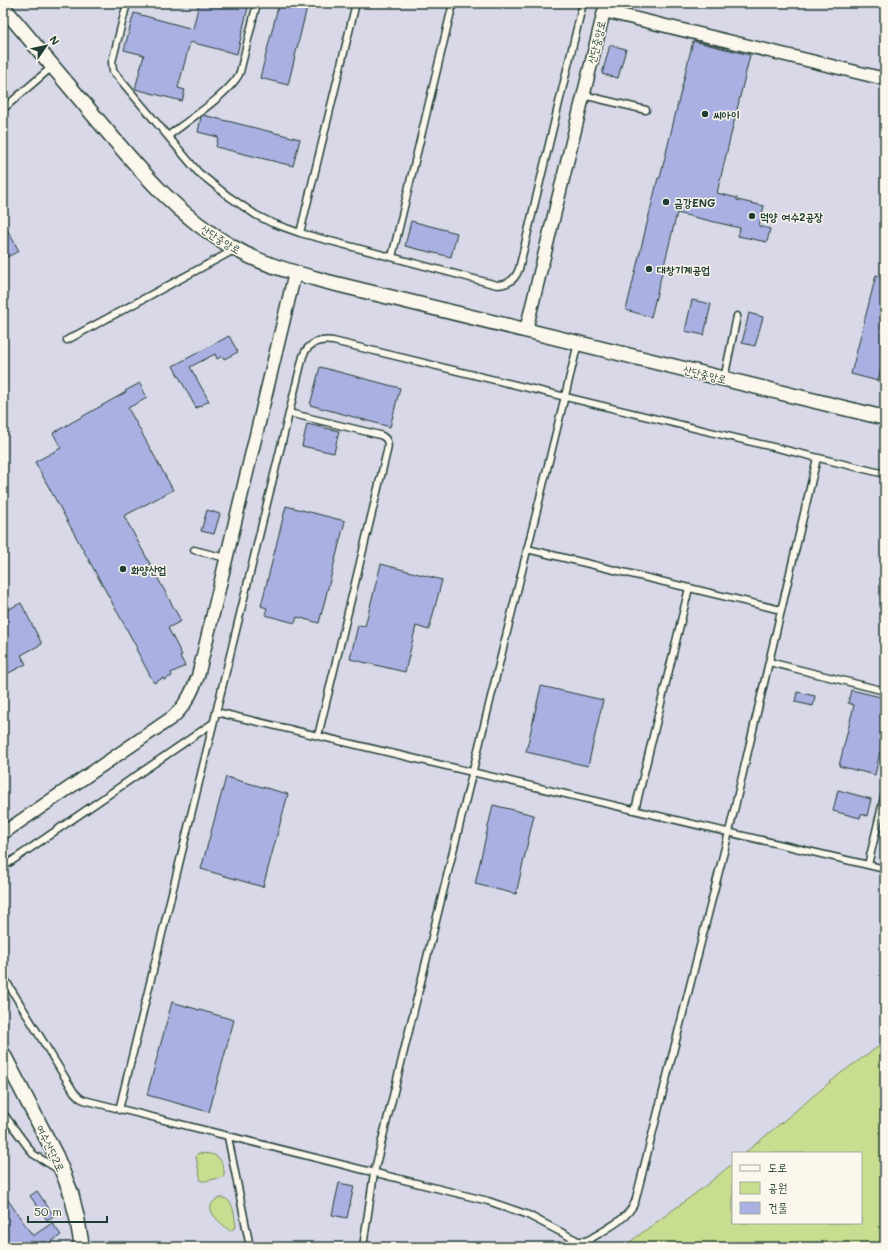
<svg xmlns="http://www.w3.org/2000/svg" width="888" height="1250" viewBox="0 0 888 1250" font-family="Mali,'Poor Story',sans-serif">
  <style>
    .built { fill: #d8d8e8 }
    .green { fill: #c9dd91; stroke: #748d62 }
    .building { fill: #aab1e2; stroke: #1f3d34 }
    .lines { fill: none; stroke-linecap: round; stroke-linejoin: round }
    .service-casing { stroke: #1f3d34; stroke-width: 9 }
    .minor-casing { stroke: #1f3d34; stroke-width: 15 }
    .tertiary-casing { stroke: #1f3d34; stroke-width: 17 }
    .service { stroke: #fbf7ec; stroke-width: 6 }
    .minor { stroke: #fbf7ec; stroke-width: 12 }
    .tertiary { stroke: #fbf7ec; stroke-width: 14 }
    .poi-dot { fill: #1f3d34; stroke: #fbf7ec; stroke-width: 1.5 }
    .labels { text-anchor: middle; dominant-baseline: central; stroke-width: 3; stroke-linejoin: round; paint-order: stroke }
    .street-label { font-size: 11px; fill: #1f3d34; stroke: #fbf7ec }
    .poi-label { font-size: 11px; font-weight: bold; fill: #1f3d34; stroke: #fbf7ec; text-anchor: start }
  </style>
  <rect width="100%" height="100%" fill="#ebe9ea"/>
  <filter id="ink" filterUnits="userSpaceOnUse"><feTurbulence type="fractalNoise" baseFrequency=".025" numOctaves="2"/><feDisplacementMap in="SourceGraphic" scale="8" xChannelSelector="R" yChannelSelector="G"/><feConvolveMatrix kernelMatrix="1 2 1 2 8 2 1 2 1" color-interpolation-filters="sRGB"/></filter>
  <g filter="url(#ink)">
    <path class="built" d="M3,3H885V1042L841,1073L745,1153H733V1163L704,1187L623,1247H3Z"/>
    <path class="green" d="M885,1042V1247H623L704,1187L733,1163V1223H861V1153H745L841,1073Z
      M198,1153C211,1154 220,1153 223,1167C224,1171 225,1173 223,1177L206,1181H201L196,1157Z
      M220,1198C234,1197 234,1215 236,1226V1227L230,1231C221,1223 198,1207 220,1198Z"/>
    <path class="building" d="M199,3H249L237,54L190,42L178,88L185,90L182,101L135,89L144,55L124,50L134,13L193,29Z
      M279,3H308L288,85L260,78Z
      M693,41L750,55L717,193L737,198V200L764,206L759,226L770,229L767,242L738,236L740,228L677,213L651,317L626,310L658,178H660Z
      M610,45L626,49L618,78L602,74Z
      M203,115L300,139L293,166L216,147L218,137L198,132L201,117Z
      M411,221L457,233L451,257L405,246Z
      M3,222L19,251L3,259Z
      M876,275L885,277V350L878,381L851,374Z
      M692,300L711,304L704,335L685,331Z
      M749,313L763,317L755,346L742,343Z
      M229,336L238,352L224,359L222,356L217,359L215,354L190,367L209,401L196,408L173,366Z
      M320,367L400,388L390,427L310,405Z
      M140,383L147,398L128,408L173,490L124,516L181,621L168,628L182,655L180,656L185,666L171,673L172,676L164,680L163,678L154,683L136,649L137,648L35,462L61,448L53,433L126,392L125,391Z
      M307,424L339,431L334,453L302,446Z
      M286,506L345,521L319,623L297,617L295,623L265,615L267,608L261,606Z
      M207,510L220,514L214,534L201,531Z
      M381,564L442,580L429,630L416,626L405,672L350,659L358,625L365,626Z
      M21,603L42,644L21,655L26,664L3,676V612Z
      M541,686L603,700L588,766L526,752Z
      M851,690L885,698V753L880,752L875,775L839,766L854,705L848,703Z
      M797,692L815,696L813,706L795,702Z
      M226,777L288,794L263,887L201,869Z
      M838,790L871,799L867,816L861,814L860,818L833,811Z
      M493,805L534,815L516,894L475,884Z
      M172,1002L234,1020L209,1112L147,1095Z
      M339,1183L354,1186L347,1218L332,1215Z
      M37,1191L54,1216L47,1220L30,1196Z
      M3,1193L33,1236L52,1223L61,1235L47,1245L44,1241L34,1247H3Z"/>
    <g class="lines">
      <defs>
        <path id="service" d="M127,3L112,62L113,71L198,172L228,196L256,215L272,223L300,233L497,285C508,285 515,280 519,269L583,3
          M583,95L646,110
          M3,109L53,66
          M168,136C186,122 233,91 240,72L257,3
          M300,233L356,3
          M392,257L453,3
          M67,340L234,250
          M724,379L737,316
          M289,413L380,435C388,438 389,443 387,451L318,736
          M527,549L781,610
          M194,550L226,558
          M769,662L885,691
          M216,712L885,869
          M635,810L689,588
          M868,865L885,793
          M3,867L213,723
          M3,976L74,1092L80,1098L84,1100L488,1201L526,1214L578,1241H586L590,1239C606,1229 627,1220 635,1202L729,832L817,458
          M119,1110L303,356C308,343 320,339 333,341L885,474
          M3,1113L33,1154L59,1170
          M228,1137L250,1247
          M363,1247L374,1173L578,343"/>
        <path id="minor" d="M604,11L885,79
          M526,330L606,3
          M3,833L173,717C186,705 192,692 198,676L295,273"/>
        <path id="tertiary" d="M3,7C34,44 65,81 96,118C138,168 177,216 234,248C263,265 296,273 328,282L885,418
          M3,1054L56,1156L63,1173L71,1193L77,1218L82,1247"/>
      </defs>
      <use href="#service" class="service-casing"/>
      <use href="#minor" class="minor-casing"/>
      <use href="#tertiary" class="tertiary-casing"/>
      <use href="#service" class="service"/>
      <use href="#minor" class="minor"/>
      <use href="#tertiary" class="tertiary"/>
    </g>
  </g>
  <g class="poi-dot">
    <circle cx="705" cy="114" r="4"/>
    <circle cx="666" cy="202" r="4"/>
    <circle cx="752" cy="216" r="4"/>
    <circle cx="649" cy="269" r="4"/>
    <circle cx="123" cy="569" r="4"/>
  </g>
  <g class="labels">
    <g class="street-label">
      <text transform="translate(596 42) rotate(-76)">산단중앙로</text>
      <text transform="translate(221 239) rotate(32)">산단중앙로</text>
      <text transform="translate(705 374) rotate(14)">산단중앙로</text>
      <text transform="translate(51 1148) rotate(64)">여수산단2로</text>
    </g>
    <g class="poi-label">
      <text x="713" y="114">씨아이</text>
      <text x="674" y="202">금강ENG</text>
      <text x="760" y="216">덕양 여수2공장</text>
      <text x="657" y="269">대창기계공업</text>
      <text x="131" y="569">화양산업</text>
    </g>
  </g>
  <rect width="888" height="1250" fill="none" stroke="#fbf7ec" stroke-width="16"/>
  <rect x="8" y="8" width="872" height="1234" fill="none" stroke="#1f3d34" stroke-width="1.5" filter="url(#ink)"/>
  <rect x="732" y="1152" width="130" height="72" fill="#fbf7ec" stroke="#a3ada2"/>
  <rect x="740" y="1165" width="20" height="6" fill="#fbf7ec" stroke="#a3ada2"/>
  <text x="768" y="1172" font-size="12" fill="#1f3d34">도로</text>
  <rect x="740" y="1182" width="20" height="12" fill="#c9dd91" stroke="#a3ada2"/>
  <text x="768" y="1192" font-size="12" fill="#1f3d34">공원</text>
  <rect x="740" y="1202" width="20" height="12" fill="#aab1e2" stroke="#a3ada2"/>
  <text x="768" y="1212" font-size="12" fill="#1f3d34">건물</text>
  <g transform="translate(46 46) rotate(56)" stroke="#fbf7ec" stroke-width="3" paint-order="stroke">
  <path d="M0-3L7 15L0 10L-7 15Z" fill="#1f3d34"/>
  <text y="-6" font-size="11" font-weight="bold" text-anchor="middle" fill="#1f3d34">N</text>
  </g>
  <path d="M28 1216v6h79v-6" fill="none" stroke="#1f3d34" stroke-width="2"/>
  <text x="34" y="1216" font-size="12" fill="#1f3d34" stroke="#fbf7ec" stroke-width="3" paint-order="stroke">50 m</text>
</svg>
